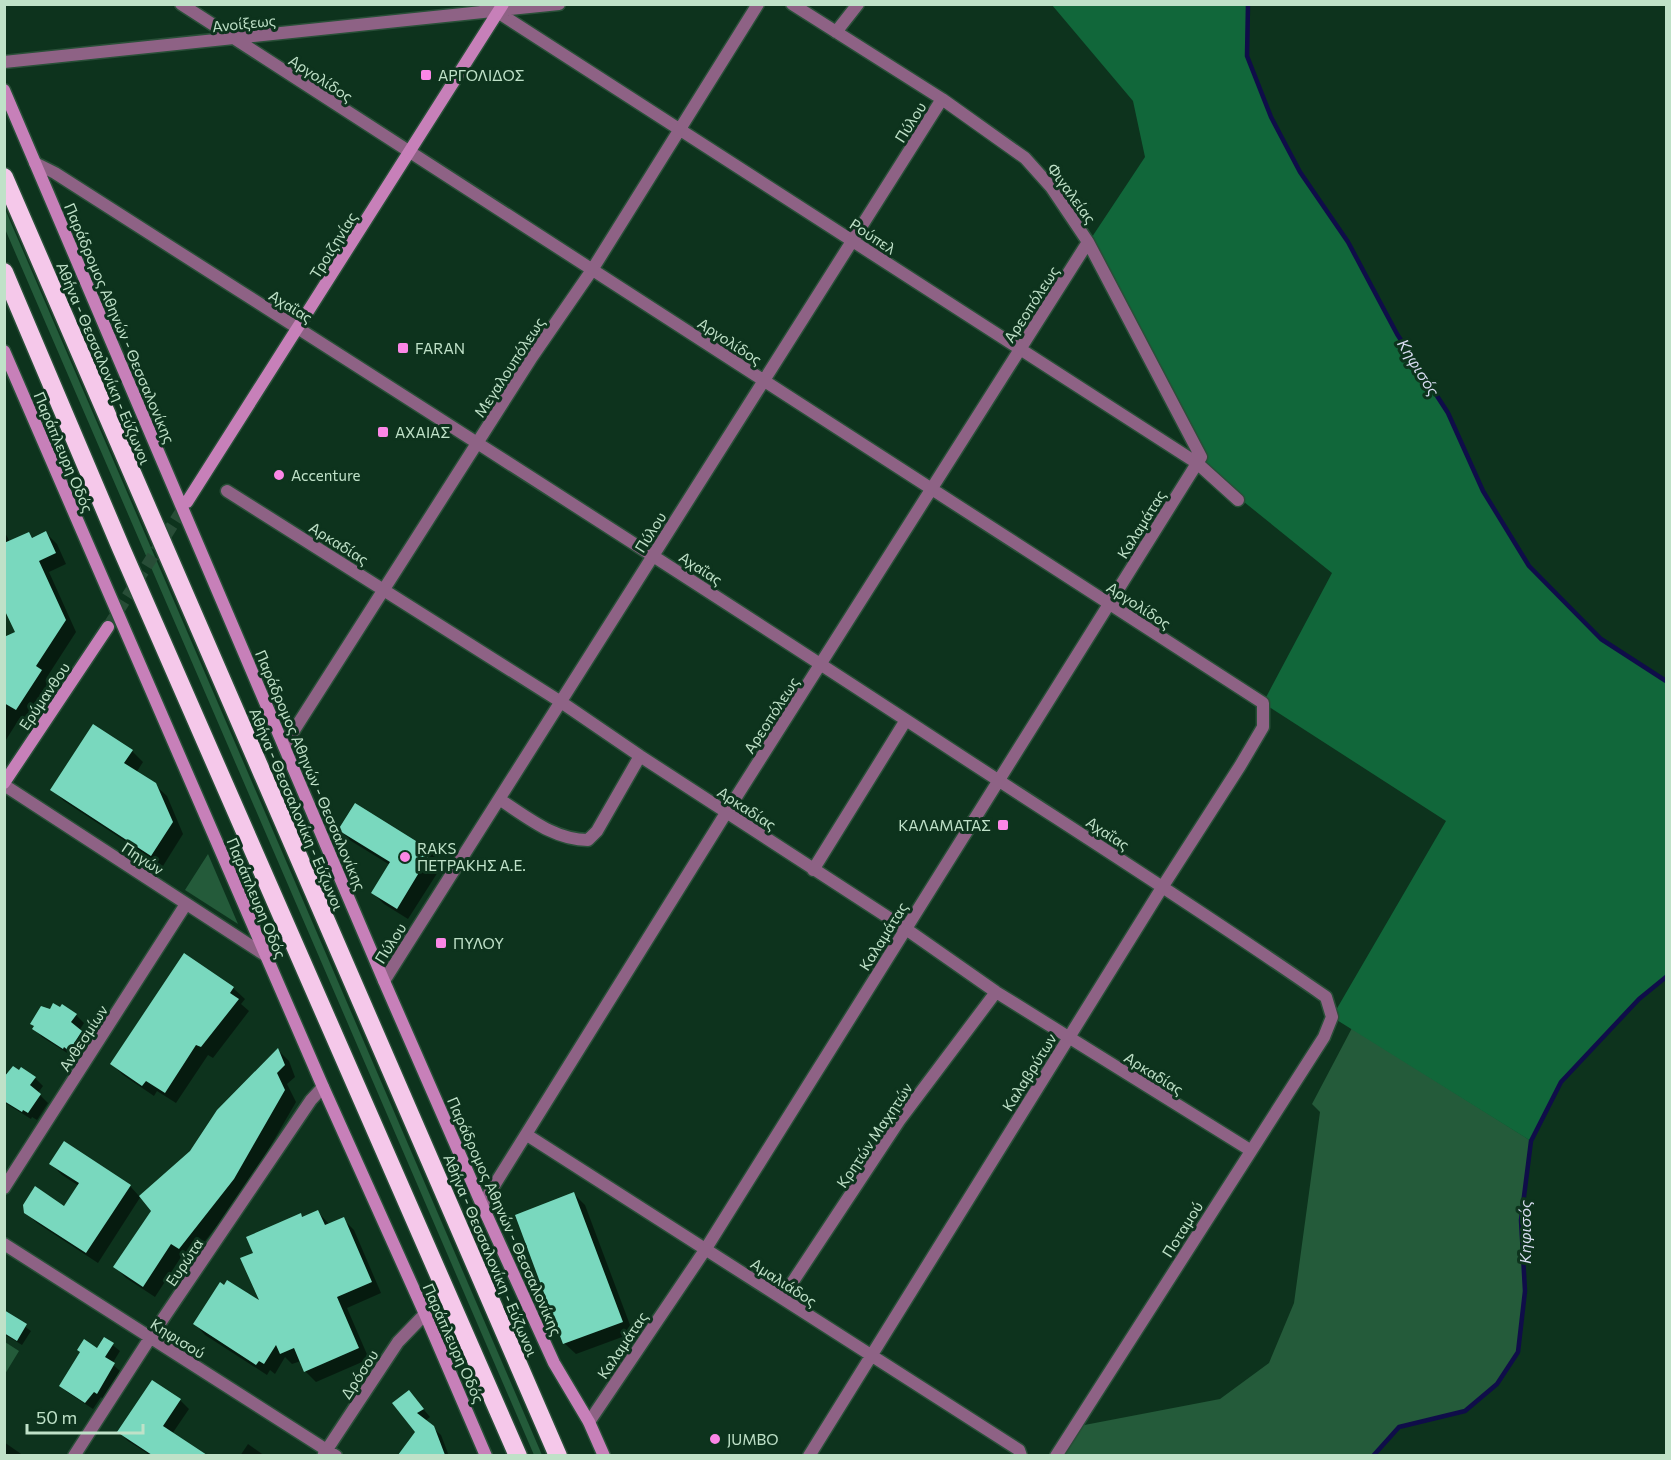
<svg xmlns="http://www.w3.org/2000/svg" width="1671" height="1460" viewBox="0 0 1671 1460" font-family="Commissioner,sans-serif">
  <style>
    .green { fill: #245b3a }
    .forest { fill: #11673a }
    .shadow { fill: #0007 }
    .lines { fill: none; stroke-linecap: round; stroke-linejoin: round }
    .stream { stroke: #0f0d49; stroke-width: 4.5 }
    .building { fill: #79d8be }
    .secondary-tunnel { stroke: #284d37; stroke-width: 12; stroke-dasharray: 12 6; stroke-linecap: butt }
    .street-casing { stroke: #294f38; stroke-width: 15 }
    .secondary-casing { stroke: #294f38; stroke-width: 15 }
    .highway-casing { stroke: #294f38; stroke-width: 21 }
    .street { stroke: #8e6285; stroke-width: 12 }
    .secondary { stroke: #c780b9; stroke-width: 12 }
    .highway { stroke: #f5c8ea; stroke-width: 18 }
    .poi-dot { fill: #fb87e6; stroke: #0d331d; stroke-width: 2 }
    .labels { text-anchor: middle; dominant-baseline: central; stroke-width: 6; stroke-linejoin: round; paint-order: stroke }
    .street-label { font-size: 15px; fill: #bfe1c8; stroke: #0d331d }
    .poi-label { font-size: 15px; fill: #bfe1c8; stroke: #0d331d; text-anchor: start }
    .water-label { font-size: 16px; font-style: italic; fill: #d6dbef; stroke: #0d331d }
  </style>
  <rect width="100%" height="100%" fill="#0d331d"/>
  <path class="green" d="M5,209L542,1455H534L5,229Z
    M208,854L238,924L185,890Z
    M1352,1028L1531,1141L1521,1220L1525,1291L1518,1352L1497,1384L1465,1411L1399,1427L1373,1455L1056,1456L1074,1427L1220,1399L1269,1363L1294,1303L1320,1112L1312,1104Z
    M5,1342L19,1351L5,1374Z"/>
  <path class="forest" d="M1052,5H1248L1247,56L1271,117L1300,172L1348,242L1397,334L1448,413L1483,491L1529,566L1601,639L1666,681V977L1639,999L1561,1082L1531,1141L1332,1017L1446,821L1263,703L1332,573L1197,464L1092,237L1145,157L1133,101Z"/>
  <path class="shadow" d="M4,531L10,542L29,534L34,539L46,533L57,544L66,564L49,572L76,632L47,677L52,682L27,720L21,716L4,743V639L17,633L4,604Z
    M132,751L143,762L136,773L155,785L167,796L183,834L163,866L64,801L52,789Z
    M355,805L431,852L443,864L408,919L384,904L373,893L390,865L351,841L340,830Z
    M184,955L233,988L245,999L241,1004L249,1011L213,1058L208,1055L176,1103L157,1091L154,1096L123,1075L112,1064Z
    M50,1010L76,1015L84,1023L79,1031L89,1040L78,1058L72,1054V1056L42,1037L34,1029Z
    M278,1050L289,1061L295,1077L287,1084L296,1102L245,1190L191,1259L183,1254L155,1297L126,1278L115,1267L152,1211L141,1196L98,1263L37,1223L25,1212L65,1208L79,1186L62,1175L51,1164L130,1186L140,1197L191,1152Z
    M4,1072L35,1078L43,1086L38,1093L48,1103L37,1120L32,1117L31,1119L4,1102Z
    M574,1194L585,1205L633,1333L576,1354L564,1343Z
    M318,1212L330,1225L343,1219L354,1230L381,1293L347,1308L369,1359L316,1382L306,1372L301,1361L292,1364L285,1357L275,1374L270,1370L267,1375L205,1335L195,1324L262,1304L255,1254L300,1215L303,1218Z
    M4,1312L31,1331L22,1345L4,1334Z
    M105,1339L120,1351L112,1364L120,1371L104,1400L101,1397L93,1409L67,1392L61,1386L97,1350Z
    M153,1382L180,1400L189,1409L172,1434L204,1456H146L147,1453L128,1441L119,1432Z
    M409,1392L430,1417L425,1421L441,1435L449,1456L400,1455L416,1432Z
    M4,1442L24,1456H4Z
    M248,1444L265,1456H240Z"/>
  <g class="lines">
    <path class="stream" d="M1248,4L1247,56L1271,117L1300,172L1348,242L1397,334L1448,413L1483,491L1529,566L1601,639L1666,681
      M1373,1456L1399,1427L1465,1411L1497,1384L1518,1352L1525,1291L1521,1220L1531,1141L1561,1082L1639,999L1666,977"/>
  </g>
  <path class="building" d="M46,531L56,553L39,561L66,620L36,666L42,670L16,710L4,703V637L15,632L4,609V543L29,532L32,538Z
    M93,724L133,750L124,763L156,783L173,822L151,856L50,790Z
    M355,803L432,851L397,909L371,893L390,862L338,830Z
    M184,953L234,987L230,993L239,999L201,1047L196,1045L165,1093L146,1081L142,1086L110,1064Z
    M53,1003L60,1007L62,1004L77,1014L71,1022L82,1031L69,1051L64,1047L63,1049L32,1029L34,1026L30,1024L41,1006L50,1009Z
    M278,1048L285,1065L277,1073L285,1090L234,1179L179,1249L171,1244L143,1287L113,1267L151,1211L139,1196L190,1151L217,1110Z
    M13,1066L19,1070L21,1067L36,1077L30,1085L41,1094L28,1113L23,1110L22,1112L4,1101V1077Z
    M64,1141L131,1185L86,1253L24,1213L23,1205L35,1186L64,1206L79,1183L49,1164Z
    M574,1192L623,1322L563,1344L515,1215Z
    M318,1210L325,1225L344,1217L372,1282L337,1297L359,1348L304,1372L294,1348L280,1354L276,1345L264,1364L259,1361L256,1365L193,1324L220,1282L224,1285L227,1280L259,1300L240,1258L253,1253L246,1237L301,1213L302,1217Z
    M4,1310L27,1324L17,1341L4,1333Z
    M104,1337L114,1343L105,1357L115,1363L97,1394L94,1392L85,1403L59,1386L80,1352L77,1350L84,1339L97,1348Z
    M152,1380L181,1399L163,1426L207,1455H152L117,1432Z
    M409,1390L424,1409L417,1413L434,1426L445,1455H398L415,1432L392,1403Z"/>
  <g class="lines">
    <path class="secondary-tunnel" d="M108,627L187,502"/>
    <defs>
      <path id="street" d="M181,4L1263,703V727L1240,766L1163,886L809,1456
        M485,4L1197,463L1238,500
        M836,32L858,4
        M4,62L559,4
        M35,163L55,173C358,367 663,560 964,758C1085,837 1207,914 1326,997L1332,1017L1324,1037L1056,1456
        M227,491L561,702L640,756L906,929L996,992L1250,1150
        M284,746L532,357L592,270L758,4
        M4,785L265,955
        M499,799C527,817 554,840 588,840L597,831L640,756
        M813,870L906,720
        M384,981L942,99
        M527,1135L1019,1450L1021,1456
        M4,1188L186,904
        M482,1205L726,813L1088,242
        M4,1244L336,1456
        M782,1298L899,1121L996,992
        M589,1422L705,1250L1201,457L1088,242L1051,187L1025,158L942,99L792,4
        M324,1454L398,1342L425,1314
        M74,1456L150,1338L311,1100L323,1087"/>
      <path id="secondary" d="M4,90L384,981L482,1205L554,1363L589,1422L604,1456
        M4,351L323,1087L425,1314L486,1456
        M187,502L503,4
        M4,783L108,627"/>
      <path id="highway" d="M4,177L558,1456
        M4,272L121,548L518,1456"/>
    </defs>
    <use href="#street" class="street-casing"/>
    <use href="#secondary" class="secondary-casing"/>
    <use href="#highway" class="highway-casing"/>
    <use href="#street" class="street"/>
    <use href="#secondary" class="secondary"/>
    <use href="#highway" class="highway"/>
  </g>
  <g class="poi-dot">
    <rect x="420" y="69" width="12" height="12" rx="3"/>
    <rect x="397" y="342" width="12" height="12" rx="3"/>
    <rect x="377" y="426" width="12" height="12" rx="3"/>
    <circle cx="279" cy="475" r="6"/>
    <rect x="997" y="819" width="12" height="12" rx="3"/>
    <circle cx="405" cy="857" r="6"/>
    <rect x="435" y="937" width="12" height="12" rx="3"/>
    <circle cx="715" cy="1439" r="6"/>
  </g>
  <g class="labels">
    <g class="street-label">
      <text transform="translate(244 23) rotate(-6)">Ανοίξεως</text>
      <text transform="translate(321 78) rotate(33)">Αργολίδος</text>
      <text transform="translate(910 122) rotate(-58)">Πύλου</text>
      <text transform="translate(1072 193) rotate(54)">Φιγαλείας</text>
      <text transform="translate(873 236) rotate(33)">Ρούπελ</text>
      <text transform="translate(333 245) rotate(-58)">Τροιζηνίας</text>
      <text transform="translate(1031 304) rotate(-57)">Αρεοπόλεως</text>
      <text transform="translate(291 306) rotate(32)">Αχαΐας</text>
      <text transform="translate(120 323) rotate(67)">Παράδρομος Αθηνών - Θεσσαλονίκης</text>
      <text transform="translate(730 341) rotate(33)">Αργολίδος</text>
      <text transform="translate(104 363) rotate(67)">Αθήνα - Θεσσαλονίκη - Εύζωνοι</text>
      <text transform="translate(509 367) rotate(-57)">Μεγαλουπόλεως</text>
      <text transform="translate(64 452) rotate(67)">Παράπλευρη Οδός</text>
      <text transform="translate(1141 524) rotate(-58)">Καλαμάτας</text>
      <text transform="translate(650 532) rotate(-58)">Πύλου</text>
      <text transform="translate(339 543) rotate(32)">Αρκαδίας</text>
      <text transform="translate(701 568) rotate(33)">Αχαΐας</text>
      <text transform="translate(1139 605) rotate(33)">Αργολίδος</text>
      <text transform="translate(44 696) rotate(-56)">Ερύμανθου</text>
      <text transform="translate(771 715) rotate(-57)">Αρεοπόλεως</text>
      <text transform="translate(311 770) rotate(67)">Παράδρομος Αθηνών - Θεσσαλονίκης</text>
      <text transform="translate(747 808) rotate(33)">Αρκαδίας</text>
      <text transform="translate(297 809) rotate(67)">Αθήνα - Θεσσαλονίκη - Εύζωνοι</text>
      <text transform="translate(1108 833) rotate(33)">Αχαΐας</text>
      <text transform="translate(143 858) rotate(33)">Πηγών</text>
      <text transform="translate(257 898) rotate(67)">Παράπλευρη Οδός</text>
      <text transform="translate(883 936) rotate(-58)">Καλαμάτας</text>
      <text transform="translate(390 943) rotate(-58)">Πύλου</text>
      <text transform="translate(83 1038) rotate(-57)">Ανθεσμίων</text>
      <text transform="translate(1029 1072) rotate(-58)">Καλαβρύτων</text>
      <text transform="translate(1154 1073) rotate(32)">Αρκαδίας</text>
      <text transform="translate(874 1135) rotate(-56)">Κρητών Μαχητών</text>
      <text transform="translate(505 1216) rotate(66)">Παράδρομος Αθηνών - Θεσσαλονίκης</text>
      <text transform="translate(1182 1229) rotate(-58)">Ποταμού</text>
      <text transform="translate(491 1255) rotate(67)">Αθήνα - Θεσσαλονίκη - Εύζωνοι</text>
      <text transform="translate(184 1262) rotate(-56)">Ευρώτα</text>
      <text transform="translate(784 1282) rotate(33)">Αμαλιάδος</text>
      <text transform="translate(178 1338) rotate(32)">Κηφισού</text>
      <text transform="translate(454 1343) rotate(66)">Παράπλευρη Οδός</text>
      <text transform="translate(622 1345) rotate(-56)">Καλαμάτας</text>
      <text transform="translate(359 1374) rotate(-57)">Δρόσου</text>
    </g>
    <g class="poi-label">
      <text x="438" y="75">ΑΡΓΟΛΙΔΟΣ</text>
      <text x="415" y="348">FARAN</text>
      <text x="395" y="432">AXAΙΑΣ</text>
      <text x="291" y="475">Accenture</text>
      <text x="991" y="825" text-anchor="end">ΚΑΛΑΜΑΤΑΣ</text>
      <text x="417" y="848">RAKS<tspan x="417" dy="17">ΠΕΤΡΑΚΗΣ Α.Ε.</tspan></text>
      <text x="453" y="943">ΠΥΛΟΥ</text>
      <text x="727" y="1439">JUMBO</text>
    </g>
    <g class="water-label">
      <text transform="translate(1419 367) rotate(58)">Κηφισός</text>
      <text transform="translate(1524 1232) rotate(-90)">Κηφισός</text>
    </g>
  </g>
  <rect width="1671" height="1460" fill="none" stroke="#bfe1c8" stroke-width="12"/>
  <path d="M27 1424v9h116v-9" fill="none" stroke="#bfe1c8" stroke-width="3"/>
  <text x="36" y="1424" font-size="18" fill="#bfe1c8" stroke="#0d331d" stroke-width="4.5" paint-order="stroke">50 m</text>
</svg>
